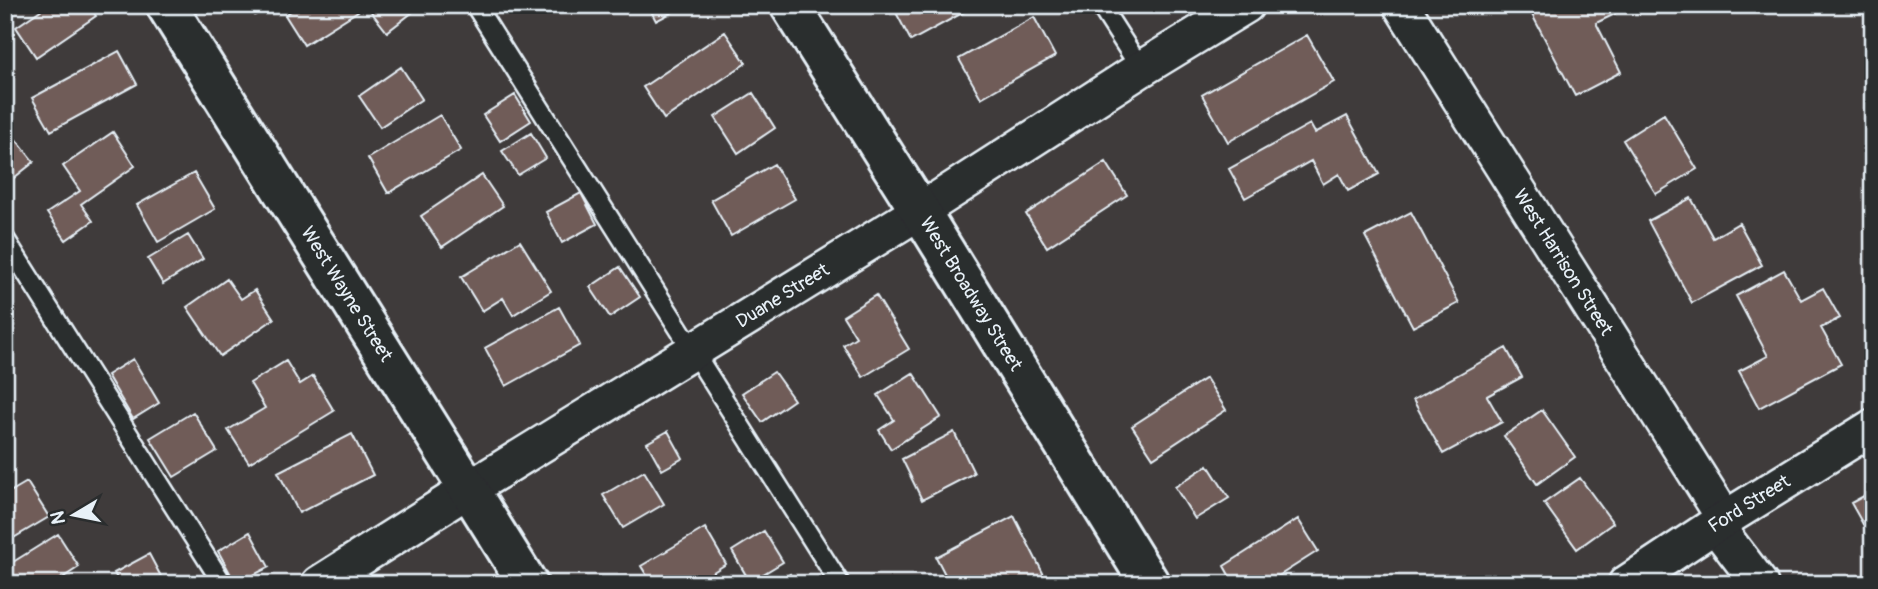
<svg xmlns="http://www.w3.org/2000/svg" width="1878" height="589" viewBox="0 0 1878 589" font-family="Pangolin,sans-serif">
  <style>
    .building { fill: #6f5c59; stroke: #e8f1f8; stroke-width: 2 }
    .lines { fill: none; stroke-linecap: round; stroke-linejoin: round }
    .service-casing { stroke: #e8f1f8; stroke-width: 23 }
    .minor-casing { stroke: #e8f1f8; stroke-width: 40 }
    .tertiary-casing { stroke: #e8f1f8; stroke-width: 44 }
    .service { stroke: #2a2d2e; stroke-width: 18 }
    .minor { stroke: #2a2d2e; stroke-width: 35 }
    .tertiary { stroke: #2a2d2e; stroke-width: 38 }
    .labels { text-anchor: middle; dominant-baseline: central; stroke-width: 5; stroke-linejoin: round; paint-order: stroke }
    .street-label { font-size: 19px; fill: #e8f1f8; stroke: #2a2d2e }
  </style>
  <rect width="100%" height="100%" fill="#3f3b3b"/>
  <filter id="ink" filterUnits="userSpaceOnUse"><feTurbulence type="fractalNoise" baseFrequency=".0143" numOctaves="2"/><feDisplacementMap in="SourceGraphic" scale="14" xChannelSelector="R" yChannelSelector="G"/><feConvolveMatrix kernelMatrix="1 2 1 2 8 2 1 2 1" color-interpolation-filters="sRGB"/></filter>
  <g filter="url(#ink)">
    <path class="building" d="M48,5H89L96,16L36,57L16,27Z
      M249,5H270L255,15Z
      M300,5H354L358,11L304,45L285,15Z
      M366,5H422L387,32Z
      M648,5H686L656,21Z
      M892,5H977L911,41Z
      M1527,5H1610L1615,14L1596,23L1621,72L1575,96Z
      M1034,17L1055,56L981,98L959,59Z
      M725,32L746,63L664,119L643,87Z
      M1307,35L1334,82L1228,142L1202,95Z
      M119,51L137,84L51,131L32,98Z
      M401,67L422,99L380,127L359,96Z
      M753,93L775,128L738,153L715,117Z
      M515,95L531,121L500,141L483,115Z
      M1664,114L1697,169L1656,194L1623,140Z
      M440,115L461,150L388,193L368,158Z
      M1347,116L1379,174L1348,191L1339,174L1323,184L1311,161L1245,198L1229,169L1310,124L1315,133Z
      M10,132L34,162L5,185V136Z
      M113,132L135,166L81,204L93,221L66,240L47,213L80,191L63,166Z
      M531,133L546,158L518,175L502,151Z
      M1106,162L1127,195L1047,247L1026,214Z
      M774,164L795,199L731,236L711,200Z
      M194,173L215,209L158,242L137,205Z
      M482,175L503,206L442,247L421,216Z
      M581,193L597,224L562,243L546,212Z
      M1691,198L1713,238L1739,223L1762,265L1692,303L1648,221Z
      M1411,212L1459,303L1413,327L1365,236Z
      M188,235L203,259L163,284L148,259Z
      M520,241L551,291L513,315L503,298L482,311L461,277Z
      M620,267L640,297L610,317L590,287Z
      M1784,270L1801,300L1823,288L1840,318L1821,328L1841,364L1759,408L1739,371L1768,356L1736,296Z
      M227,279L241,299L255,290L274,319L220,356L187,307Z
      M876,295L909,349L863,377L843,345L856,337L843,316Z
      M559,307L580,345L506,386L485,348Z
      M1506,348L1522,377L1487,396L1502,422L1443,454L1413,400Z
      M133,359L159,403L133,419L107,375Z
      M286,361L300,384L313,376L334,411L249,463L228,430L265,408L250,383Z
      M774,372L794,400L762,422L742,393Z
      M913,373L941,417L891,449L879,430L894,420L878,395Z
      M1206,378L1226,410L1153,458L1132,426Z
      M1542,410L1575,457L1537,484L1504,436Z
      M193,412L217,451L174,477L150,438Z
      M668,431L683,458L662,470L647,443Z
      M954,432L974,473L922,500L902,459Z
      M352,434L373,475L299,513L278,472Z
      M1208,465L1229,498L1195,519L1175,487Z
      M644,471L664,504L623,528L603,495Z
      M1580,478L1613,523L1577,549L1544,503Z
      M27,482L49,517L5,543V495Z
      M1873,491V542L1851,503Z
      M1014,516L1048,583L1002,584L1001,581L996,584H950L936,557Z
      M1298,519L1318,551L1266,584H1234L1224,566Z
      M705,528L726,564L710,574L716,584H652L641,566Z
      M764,531L783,562L750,582L732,551Z
      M250,532L269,567L236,584L218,551Z
      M58,534L79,567L53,584H5V567Z
      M149,554L165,584H120L114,573Z
      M790,574L796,584H775Z"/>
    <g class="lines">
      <defs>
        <path id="service" d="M475,5L840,584
          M1100,5L1141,69
          M5,239L223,584"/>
        <g id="minor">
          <path id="s1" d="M1401,5L1725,519"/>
          <path d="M1715,525L1760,584"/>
          <path id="s2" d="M319,584L469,489L920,211L1141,69L1246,5"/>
          <path id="s3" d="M1626,584L1715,525L1873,427"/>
        </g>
        <g id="tertiary">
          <path id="s4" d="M166,5L528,584"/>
          <path id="s5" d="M790,5L920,211L1150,584"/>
        </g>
      </defs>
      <use href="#service" class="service-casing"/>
      <use href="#minor" class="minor-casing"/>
      <use href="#tertiary" class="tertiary-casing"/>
      <use href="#service" class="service"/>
      <use href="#minor" class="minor"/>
      <use href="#tertiary" class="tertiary"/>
    </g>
  </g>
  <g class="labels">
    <g class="street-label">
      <text stroke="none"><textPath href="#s1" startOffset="304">West Harrison Street</textPath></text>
      <text stroke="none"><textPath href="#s5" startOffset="341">West Broadway Street</textPath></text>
      <text stroke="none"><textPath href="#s4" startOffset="341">West Wayne Street</textPath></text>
      <text stroke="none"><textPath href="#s2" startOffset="546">Duane Street</textPath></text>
      <text stroke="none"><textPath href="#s3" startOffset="147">Ford Street</textPath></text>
    </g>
  </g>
  <rect width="1878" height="589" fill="none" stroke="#2a2d2e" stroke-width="28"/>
  <rect x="14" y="14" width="1850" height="561" fill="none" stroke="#e8f1f8" stroke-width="2.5" filter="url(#ink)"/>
  <g transform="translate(74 515) rotate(260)" stroke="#2a2d2e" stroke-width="5" paint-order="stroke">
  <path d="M0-5L12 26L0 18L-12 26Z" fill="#e8f1f8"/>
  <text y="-10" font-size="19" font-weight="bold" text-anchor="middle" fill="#e8f1f8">N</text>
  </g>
</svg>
